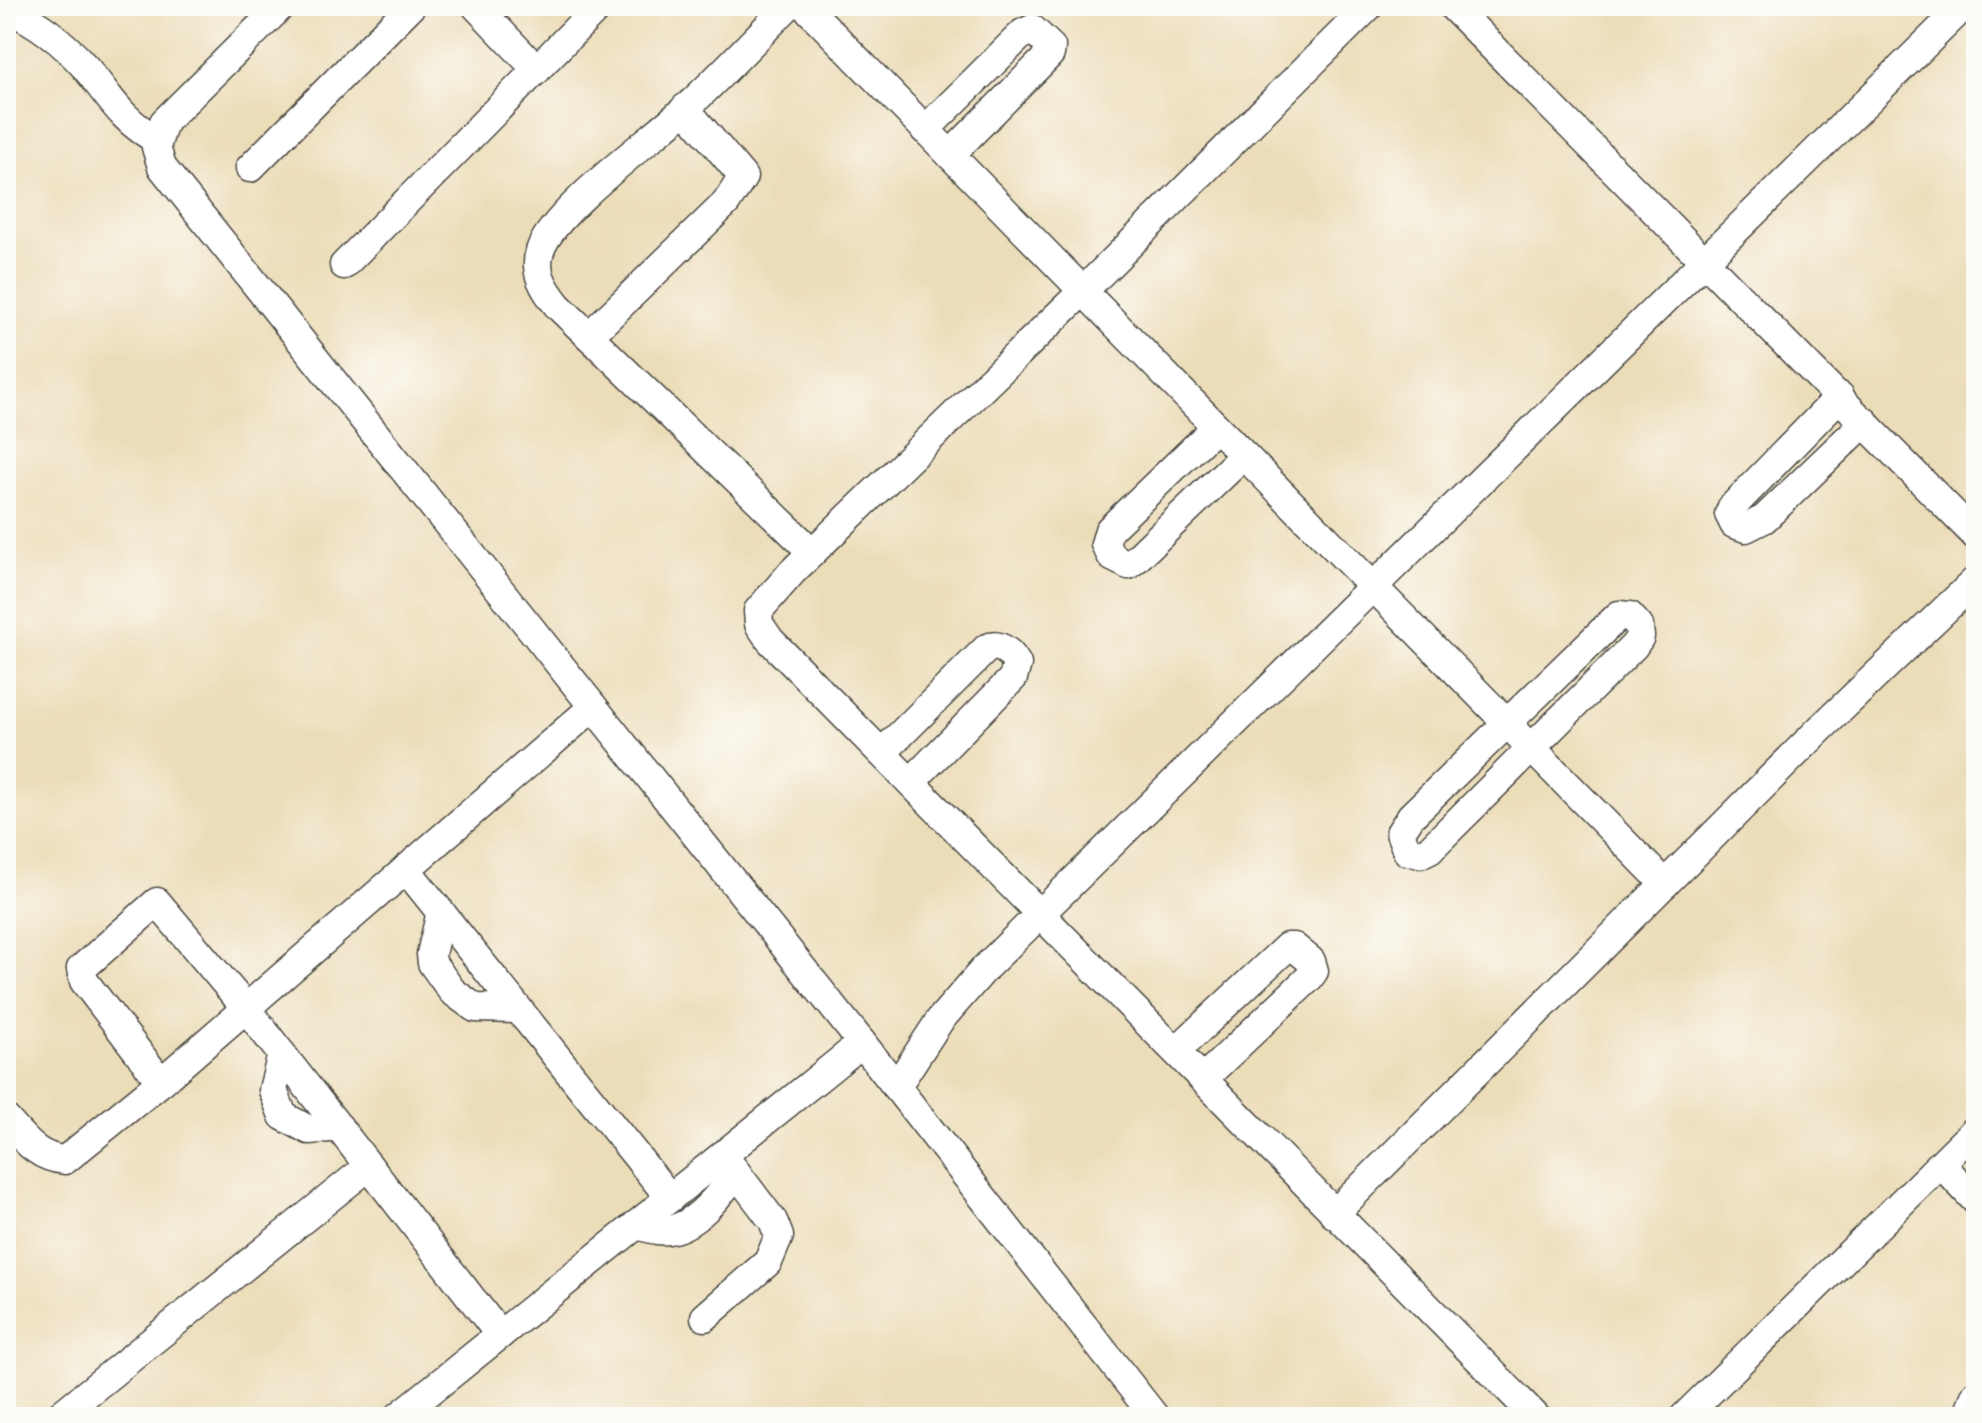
<svg xmlns="http://www.w3.org/2000/svg" width="1982" height="1423" font-family="'Sorts Mill Goudy',serif">
  <style>
    .lines { fill: none; stroke-linecap: round; stroke-linejoin: round }
    .minor-casing { stroke: #484640; stroke-width: 31 }
    .minor { stroke: #fff; stroke-width: 28 }
  </style>
  <rect width="100%" height="100%" fill="#fdfcf7"/>
  <filter id="ink" filterUnits="userSpaceOnUse"><feTurbulence type="fractalNoise" baseFrequency=".0125" numOctaves="2"/><feDisplacementMap in="SourceGraphic" scale="16" xChannelSelector="R" yChannelSelector="G"/><feConvolveMatrix kernelMatrix="1 2 1 2 8 2 1 2 1" color-interpolation-filters="sRGB"/></filter>
  <filter id="wash" filterUnits="userSpaceOnUse"><feTurbulence type="fractalNoise" baseFrequency=".006" numOctaves="4" result="noise"/><feDisplacementMap in="SourceGraphic" scale="32" xChannelSelector="R" yChannelSelector="G"/><feGaussianBlur stdDeviation="1.8" result="paint"/><feColorMatrix in="noise" values="0 0 0 0 0 0 0 0 0 0 0 0 0 0 0 0 0 1.4 0 .05"/><feComposite in="paint" operator="in"/></filter>
  <g filter="url(#wash)">
    <rect width="100%" height="100%" fill="#ecddb9"/>
  </g>
  <g filter="url(#ink)">
    <g class="lines">
      <defs>
        <g id="minor">
          <polyline points="281,6 164,122 156,147 162,167 862,1043 1155,1417"/>
          <polyline points="476,6 537,70"/>
          <path d="M788,6C753,41 720,77 684,110C651,140 552,212 540,251C533,272 545,290 558,306L812,552"/>
          <polyline points="805,6 1083,291 1369,6"/>
          <polyline points="1452,6 1976,536"/>
          <path d="M6,8C39,23 62,41 86,68C109,96 123,122 156,139"/>
          <polyline points="925,130 1023,33 1032,29 1051,47 1050,54 950,155"/>
          <polyline points="250,168 411,6"/>
          <polyline points="344,265 599,6"/>
          <polyline points="589,336 726,203 743,177 685,108"/>
          <polyline points="1840,396 1732,507 1729,514 1734,524 1746,528 1764,519 1865,422"/>
          <polyline points="1216,427 1109,530 1105,544 1112,557 1128,565 1136,559 1244,455"/>
          <polygon points="1619,615 1630,616 1639,626 1640,637 1634,646 1430,849 1420,854 1407,851 1400,833 1411,816"/>
          <path d="M882,753L987,648C1000,642 1011,653 1017,664L1013,678L911,782"/>
          <polyline points="406,869 670,1198"/>
          <polyline points="441,912 431,954 432,963 452,991 475,1008 518,1009"/>
          <polyline points="1177,1050 1287,947 1294,947 1311,961 1314,971 1309,978 1204,1078"/>
          <polyline points="282,1054 273,1090 283,1116 309,1130 339,1127"/>
          <polyline points="161,1082 84,981 81,969 157,902 246,1008 500,1335"/>
          <polyline points="896,1087 940,1020 986,967 1964,6"/>
          <path d="M6,1119C24,1139 37,1158 65,1160L161,1082L593,707"/>
          <polyline points="1941,1164 1976,1201"/>
          <polyline points="1334,1214 1821,728 1976,580"/>
          <path d="M636,1225C646,1227 658,1232 668,1230C696,1227 720,1193 737,1173"/>
          <polyline points="705,1317 768,1262 779,1236 773,1221 723,1155"/>
          <polyline points="58,1417 369,1166"/>
          <polyline points="398,1417 862,1043"/>
          <polyline points="1536,1417 770,640 759,624 758,611 793,571 1083,291 1665,884"/>
          <polyline points="1684,1417 1976,1129"/>
          <polyline points="1974,1417 1971,1406 1976,1394"/>
        </g>
      </defs>
      <!-- minor casing -->
      <use href="#minor" class="minor-casing"/>
      <!-- minor -->
      <use href="#minor" class="minor"/>
    </g>
  </g>
  <!-- margin -->
  <rect width="1982" height="1423" fill="none" stroke="#fdfcf7" stroke-width="32"/>
</svg>
